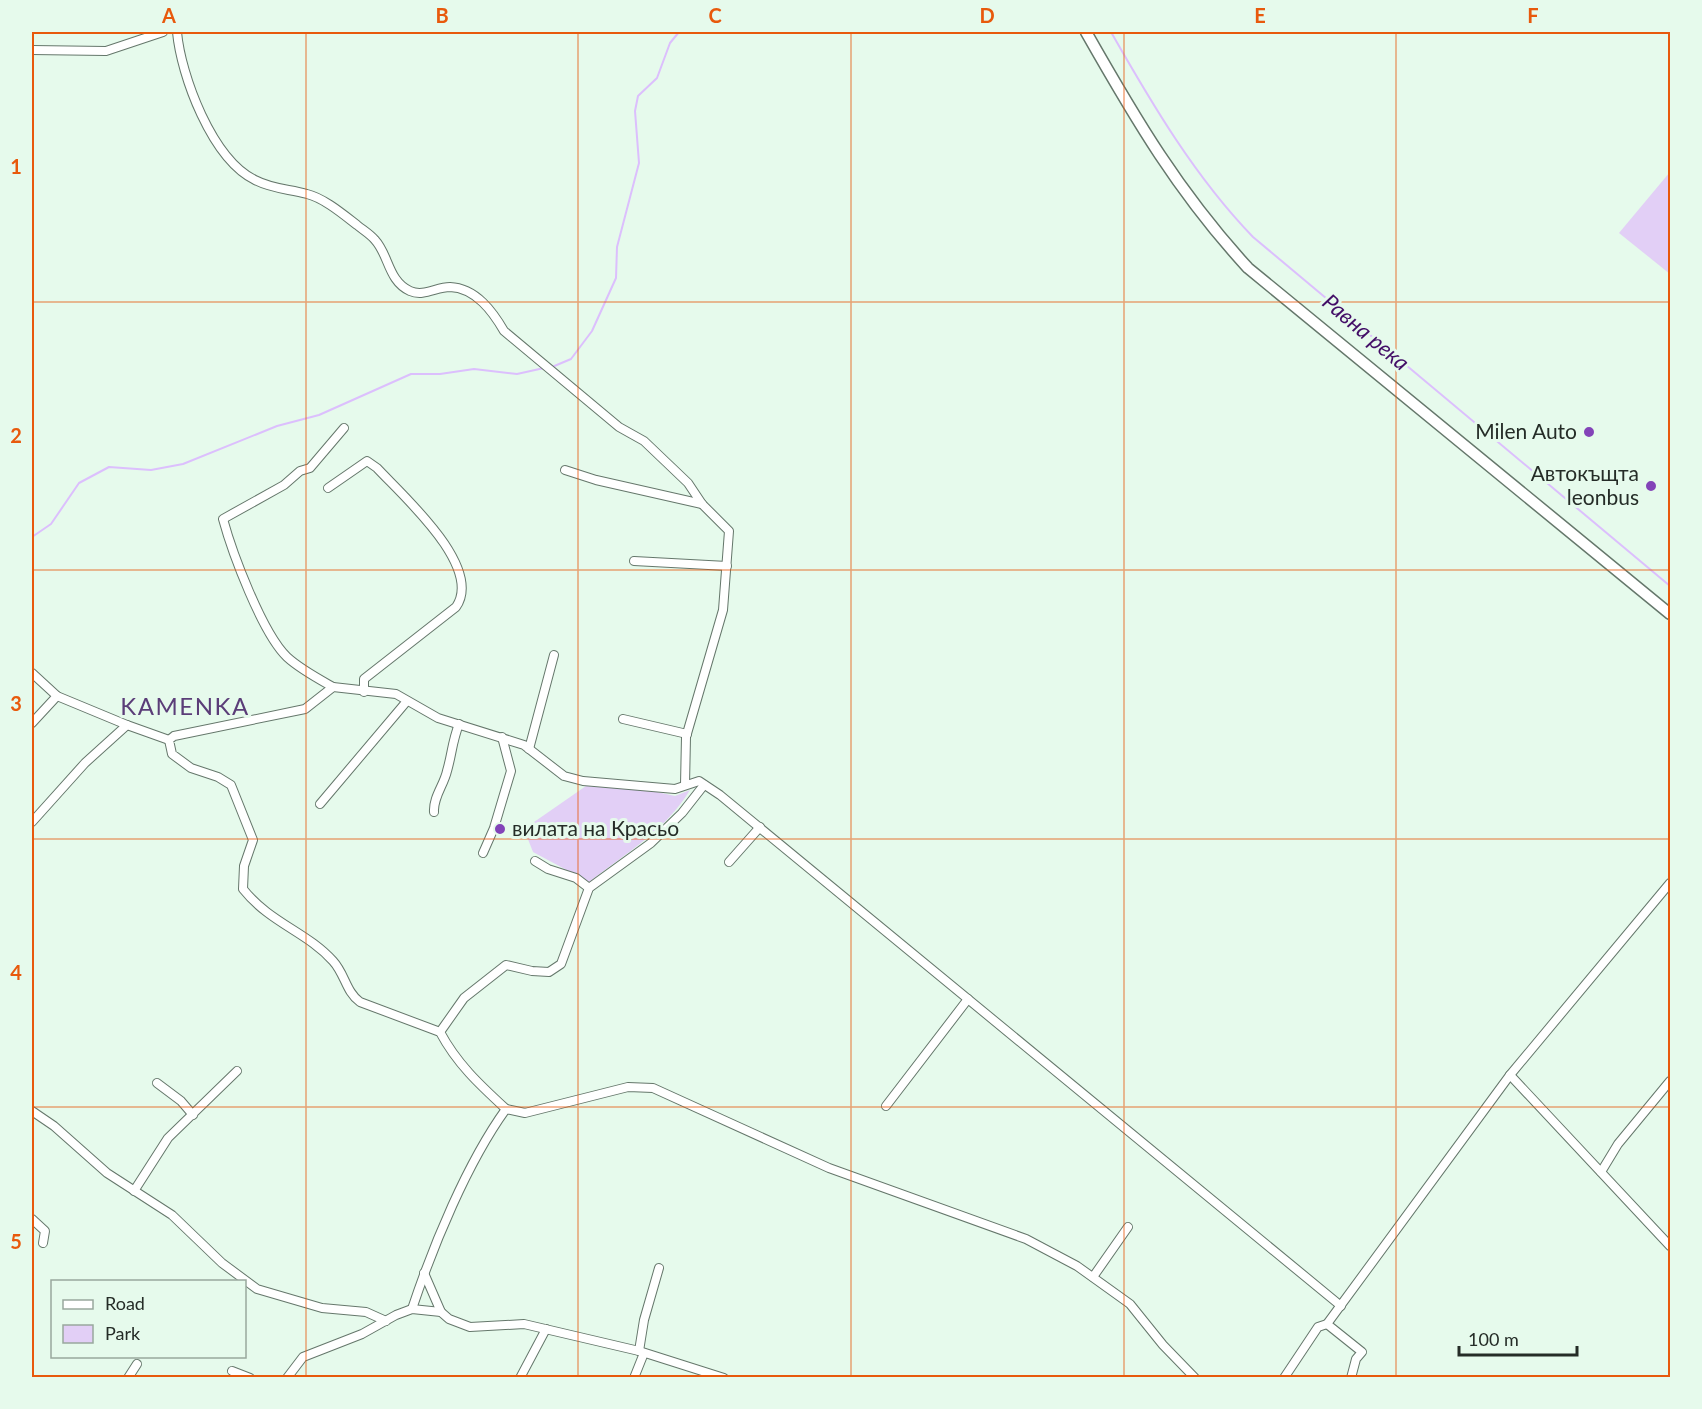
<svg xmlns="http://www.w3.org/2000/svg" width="1702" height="1409" font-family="Lato,sans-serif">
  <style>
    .green { fill: #e2cff6 }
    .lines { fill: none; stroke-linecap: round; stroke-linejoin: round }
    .stream { stroke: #dcbffd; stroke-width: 2 }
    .minor-casing { stroke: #65776b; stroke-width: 10 }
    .secondary-casing { stroke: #65776b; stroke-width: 13 }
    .minor { stroke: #fff; stroke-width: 8 }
    .secondary { stroke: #fff; stroke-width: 10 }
    .grid { fill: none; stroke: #e8590c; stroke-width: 1.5; stroke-opacity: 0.55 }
    .poi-dot { fill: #8343b8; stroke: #e6faec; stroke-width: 2 }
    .labels { text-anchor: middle; stroke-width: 6; stroke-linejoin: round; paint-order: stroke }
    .poi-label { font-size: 21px; fill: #252c27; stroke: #e6faec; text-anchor: end }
    .water-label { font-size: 22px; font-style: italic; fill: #430e67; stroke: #e6faec }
    .quarter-label { font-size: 24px; letter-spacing: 1.5px; fill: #5b3d78; stroke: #e6faec }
    .neatline { fill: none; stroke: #e8590c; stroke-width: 2 }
    .grid-label { font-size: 20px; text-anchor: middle; font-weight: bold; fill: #e8590c }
  </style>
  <rect width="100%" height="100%" fill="#e6faec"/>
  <!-- green -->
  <g class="green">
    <polygon points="1670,172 1670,274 1619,233"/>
    <path d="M586,786L648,790L675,796L690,790C665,831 626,853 589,882L533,852L524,829Z"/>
  </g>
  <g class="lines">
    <!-- stream -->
    <g class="stream">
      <path d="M1111,32C1152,104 1195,177 1253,237L1670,586"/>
      <polyline points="552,367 571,359 592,331 616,278 617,247 639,163 635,111 638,96 657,78 670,43 679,32"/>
      <polyline points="32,537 51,524 79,483 109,467 151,470 183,464 277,426 319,415 411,374 440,374 474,369 517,374 544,368"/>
    </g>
    <defs>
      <g id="minor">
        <path d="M177,32C181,76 212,159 255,180C272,189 289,189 307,194C324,198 344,215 357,225C363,230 370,234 375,240C389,255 388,281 410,291C424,297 436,287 450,287C476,288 493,312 504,331L619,427L644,441L688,483L702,504L729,531L723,610L686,737L685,785"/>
        <polyline points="32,50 106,51 163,32"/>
        <polyline points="565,470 596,480 702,504"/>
        <path d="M328,488L367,461L377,468C402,495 484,567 456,607L364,679V692"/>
        <polyline points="634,561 727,566"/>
        <polyline points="32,673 57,696 127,725"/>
        <path d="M333,687C317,678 300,669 287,657C262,633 232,552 223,519L284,485L300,471L310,468L344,428"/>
        <polyline points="623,719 687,734"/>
        <polyline points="32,723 57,696"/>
        <polyline points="529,749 554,655"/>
        <polyline points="320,804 407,701"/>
        <path d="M434,812C433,797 444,785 447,771C452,754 452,742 459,724"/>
        <polyline points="32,822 85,763 127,725 169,740"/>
        <polyline points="483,853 494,828 511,771 502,737"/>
        <polyline points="535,861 548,869 576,878 589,888"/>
        <polyline points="729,862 760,827"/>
        <polyline points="440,1032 464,998 506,965 532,971 549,972 561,964 589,888 651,843 682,813 704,785"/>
        <polyline points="1510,1075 1670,1246"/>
        <polyline points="157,1083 181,1101 193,1115"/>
        <polyline points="886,1106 968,999"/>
        <path d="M506,1109C480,1085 457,1064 440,1032L360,1002C346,992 345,974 333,961C307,932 270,923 243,889L244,866L253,840L231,785L218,777L191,768L172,754L169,740L174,736L305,709L333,687L396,694L438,718L524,745L564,776L583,781L675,789L699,781L720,795L1341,1306"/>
        <polyline points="32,1111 54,1126 107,1173 172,1215 222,1263 257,1289 322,1308 366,1312 386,1321"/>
        <polyline points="1601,1172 1618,1144 1670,1081"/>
        <polyline points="134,1191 168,1138 237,1071"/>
        <polyline points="32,1219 45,1231 43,1243"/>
        <polyline points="424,1273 441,1312"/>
        <polyline points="1093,1277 1128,1227"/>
        <path d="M412,1309C433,1246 467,1163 506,1109L525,1113L628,1087L653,1088L829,1168L1026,1239L1077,1266L1130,1304L1163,1345L1195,1378"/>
        <polyline points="639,1351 644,1320 659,1268"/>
        <polyline points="232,1371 250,1378"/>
        <polyline points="128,1378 137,1364"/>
        <polyline points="287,1378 303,1357 362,1334 396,1315 412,1309 441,1312 449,1319 470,1327 524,1324 639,1351 724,1378"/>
        <polyline points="520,1378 546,1329"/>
        <polyline points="634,1378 644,1353"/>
        <polyline points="1284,1378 1318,1327 1327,1324"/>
        <polyline points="1351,1378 1356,1359 1362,1352 1327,1324 1510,1075 1670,883"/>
      </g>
      <path id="secondary" d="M1086,32C1136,120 1179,193 1248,268L1670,614"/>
    </defs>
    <!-- minor casing -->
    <use href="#minor" class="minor-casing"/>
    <!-- secondary casing -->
    <use href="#secondary" class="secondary-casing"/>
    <!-- minor -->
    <use href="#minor" class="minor"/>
    <!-- secondary -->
    <use href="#secondary" class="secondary"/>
  </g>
  <!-- grid -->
  <path class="grid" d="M306,32V1378M578,32V1378M851,32V1378M1124,32V1378M1396,32V1378M32,302H1670M32,570H1670M32,839H1670M32,1107H1670"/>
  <!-- markers -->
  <g class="poi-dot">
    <circle cx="1589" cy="432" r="6"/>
    <circle cx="1651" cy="486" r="6"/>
    <circle cx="500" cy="829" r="6"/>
  </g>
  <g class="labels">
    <!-- poi labels -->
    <g class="poi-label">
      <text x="1577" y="439">Milen Auto</text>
      <text x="1639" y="481">Автокъщта<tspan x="1639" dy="24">leonbus</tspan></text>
      <text x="512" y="836" text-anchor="start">вилата на Красьо</text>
    </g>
    <!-- water labels -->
    <g class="water-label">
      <text transform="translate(1366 332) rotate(40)" y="8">Равна река</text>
    </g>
    <!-- quarter labels -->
    <g class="quarter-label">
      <text x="185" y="715">KAMENKA</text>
    </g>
  </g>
  <!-- border -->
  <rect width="1702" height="1409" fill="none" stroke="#e6faec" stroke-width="66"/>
  <!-- legend -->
  <rect x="51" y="1280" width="195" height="78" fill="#e6faec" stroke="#99a89d" stroke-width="1.5"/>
  <rect x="63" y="1300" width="30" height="9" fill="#ffffff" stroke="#99a89d" stroke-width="1.5"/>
  <text x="105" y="1310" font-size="18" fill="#252c27">Road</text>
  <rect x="63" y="1325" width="30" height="18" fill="#e2cff6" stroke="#99a89d" stroke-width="1.5"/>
  <text x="105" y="1340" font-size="18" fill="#252c27">Park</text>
  <!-- scale -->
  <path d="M1459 1346v9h118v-9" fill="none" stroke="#252c27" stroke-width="3"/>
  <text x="1468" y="1346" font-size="18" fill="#252c27" stroke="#e6faec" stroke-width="4.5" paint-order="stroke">100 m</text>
  <rect x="33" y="33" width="1636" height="1343" class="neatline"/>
  <g class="grid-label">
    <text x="169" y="23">A</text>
    <text x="442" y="23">B</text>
    <text x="715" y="23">C</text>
    <text x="987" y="23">D</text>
    <text x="1260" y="23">E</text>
    <text x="1533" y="23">F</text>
    <text x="16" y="174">1</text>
    <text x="16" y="443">2</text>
    <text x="16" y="711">3</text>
    <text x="16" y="980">4</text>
    <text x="16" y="1249">5</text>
  </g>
</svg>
